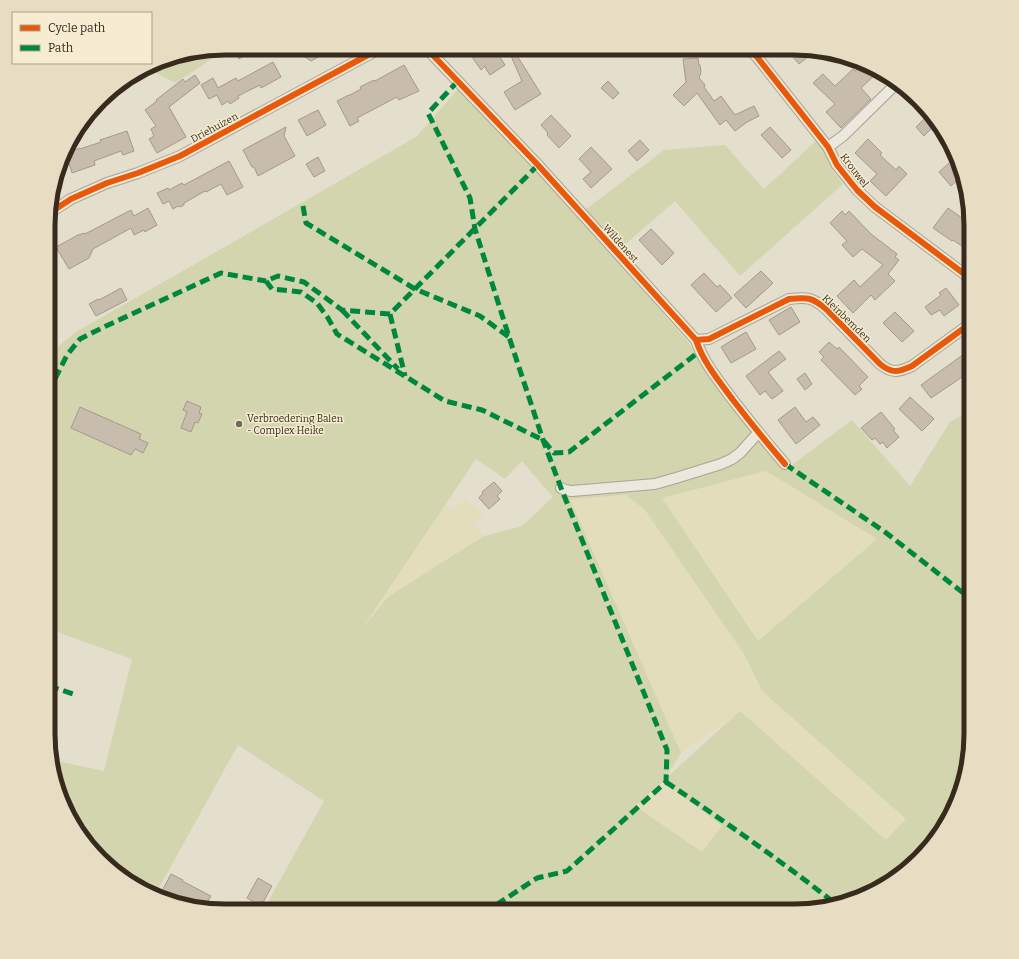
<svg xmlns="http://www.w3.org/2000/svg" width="1019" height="959" font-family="Bitter,serif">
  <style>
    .farmland { fill: #e4ddbc }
    .green { fill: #d3d5ae; fill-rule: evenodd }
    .building { fill: #c8bcad; stroke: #a4998b }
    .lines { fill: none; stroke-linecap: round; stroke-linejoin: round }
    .street-casing { stroke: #a9a396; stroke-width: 12 }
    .street { stroke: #ece8de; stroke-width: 10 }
    .quiet { stroke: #00873e; stroke-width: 5; stroke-dasharray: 10 5; stroke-linecap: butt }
    .cycleway-casing { stroke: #f6ecd1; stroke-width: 8 }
    .cycleway { stroke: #e8590c; stroke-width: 6 }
    .poi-dot { fill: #746a5a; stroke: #f6ecd1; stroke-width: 1.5 }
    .labels { text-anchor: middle; stroke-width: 3; stroke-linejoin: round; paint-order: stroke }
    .street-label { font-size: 10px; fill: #382b1d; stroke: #f6ecd1 }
    .poi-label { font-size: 10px; fill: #382b1d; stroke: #f6ecd1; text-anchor: start }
    .rim { fill: none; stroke: #382b1d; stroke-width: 5 }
  </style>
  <rect width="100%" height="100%" fill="#e4decc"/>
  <!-- farmland -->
  <g class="farmland">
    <polygon points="766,471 877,539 758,641 662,498"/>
    <polygon points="626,495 645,510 744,654 762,691 906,819 886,840 740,712 681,753 570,499"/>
    <polygon points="465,499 475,508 483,514 474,526 484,536 389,596 359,631 445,504 453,511"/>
    <polygon points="663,781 722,827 703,852 635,806"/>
  </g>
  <!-- green -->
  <g class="green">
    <polygon points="225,48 229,48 175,83 149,69 168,57"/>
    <path d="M459,88L542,175L689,343L694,353L749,427L784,468L792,465L852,420L910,486L950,422L971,410V734L953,812L911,867L862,898L806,911H263L324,801L238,745L155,895L147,893L92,851L61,802L52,760L104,771L132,659L49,629L50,353L76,332L195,264L416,137ZM476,459L505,479L522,461L553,497L522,526L484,536L389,596L363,627ZM766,471L877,539L758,641L662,498ZM626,495L645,510L744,654L762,691L906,819L886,840L740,711L664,780L681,753L570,499ZM663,781L722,826L702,852L635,806Z"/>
    <polygon points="817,140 825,153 834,173 843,184 740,276 675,201 621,248 585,210 664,150 725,145 764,189"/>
  </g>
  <!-- building -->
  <g class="building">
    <polygon points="240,48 259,48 239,59 235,51"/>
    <polygon points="291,48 335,48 311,61"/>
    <polygon points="486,48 494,48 505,65 490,75 486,69 485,66 481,70 472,57"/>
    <polygon points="799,48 806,48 815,51 799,64 791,55"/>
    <polygon points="516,54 541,94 515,110 504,92 522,81 511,56"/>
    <polygon points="698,58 699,65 700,65 701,72 699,78 705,85 704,87 714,101 721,96 735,115 754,106 759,116 747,122 735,131 726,120 720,125 697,93 684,106 673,95 686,82 683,59"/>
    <polygon points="273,62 281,77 261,88 260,85 238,96 239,98 230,104 228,101 222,105 217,95 209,99 201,85 213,78 218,88 236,78 238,81"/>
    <polygon points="863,64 873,66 879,71 861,88 871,99 841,128 826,112 835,104 813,83 823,74 835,86 853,69 855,71"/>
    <polygon points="404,65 419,91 399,100 397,97 357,118 359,121 350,126 337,101 349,95 350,95 361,89 360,87 374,80 375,81"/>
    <polygon points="195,75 200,83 169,107 186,137 157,153 149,139 154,136 151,129 156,126 145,110 157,101 156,100 183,79 185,82"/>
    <polygon points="608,81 619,93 613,99 601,88"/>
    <polygon points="318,110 326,125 307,136 298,120"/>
    <polygon points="551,115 571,136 559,148 547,135 548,133 541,125"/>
    <polygon points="927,116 935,125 924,136 916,127"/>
    <polygon points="286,127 284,136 295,156 258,176 254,167 252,167 243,150"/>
    <polygon points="770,127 791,150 782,158 761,135"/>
    <polygon points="127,131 134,151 123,155 121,151 94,161 95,165 72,173 66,153 80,148 80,149 101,142 100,140"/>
    <polygon points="868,139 882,153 880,155 896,170 899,166 907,174 886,196 870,181 877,174 855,153"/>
    <polygon points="640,140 649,150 637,161 628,151"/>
    <polygon points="591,147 612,169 591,188 583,179 591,172 579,159"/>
    <polygon points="957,156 962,176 951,186 939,172"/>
    <polygon points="318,157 325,171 314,177 306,164"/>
    <polygon points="229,161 243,187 227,195 221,184 206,192 205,191 184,203 184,205 180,207 178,206 173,209 169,201 163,204 157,193 168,188 169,190 182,183 184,185"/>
    <polygon points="148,208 157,225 145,232 144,230 134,235 131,228 93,249 89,258 69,269 56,247 78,235 85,233 85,234 131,210 134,216"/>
    <polygon points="948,208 966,221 965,223 971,227 971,252 953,240 952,241 933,228"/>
    <polygon points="842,211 845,215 849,211 871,234 897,254 895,257 899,260 888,274 895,281 875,300 871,295 853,313 837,296 854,280 860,287 883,265 862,249 853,257 842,245 847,241 830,223"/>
    <polygon points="651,229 674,253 662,265 639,240"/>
    <polygon points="761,271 773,283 746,308 734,295"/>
    <polygon points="704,273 717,287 720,285 732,298 716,312 691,285"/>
    <polygon points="121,288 127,300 96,316 89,304 98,299 99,300"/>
    <polygon points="946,288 959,305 944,316 940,310 931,315 925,307 941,295 939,293"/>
    <polygon points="791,307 800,322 779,335 769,320"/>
    <polygon points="895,312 914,331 902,342 883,323"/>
    <polygon points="746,332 756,349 731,363 721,347"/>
    <polygon points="829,342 837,349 839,347 868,377 859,386 862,389 855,395 821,360 824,357 819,352"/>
    <polygon points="971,349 971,371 931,398 921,385"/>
    <polygon points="779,351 786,359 768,372 783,391 772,399 765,391 760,395 746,376"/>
    <polygon points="805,373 812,384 805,390 797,379"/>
    <polygon points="910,397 934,419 922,431 899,409"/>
    <polygon points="187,401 201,407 199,413 202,414 198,423 195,422 191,432 181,428 187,412 183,410"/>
    <polygon points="80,407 141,434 139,439 148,443 143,453 135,449 131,455 71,428"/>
    <polygon points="795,407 806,422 813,417 820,425 796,444 778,420"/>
    <polygon points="881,412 895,429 893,430 899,437 887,448 883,442 880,444 875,438 872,440 861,428"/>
    <polygon points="494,482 502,491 497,496 500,499 489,509 479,498 483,493 482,492"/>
    <polygon points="171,874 183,880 182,881 211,896 205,906 183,901 162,891"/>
    <polygon points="258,878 272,886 261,906 247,898"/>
  </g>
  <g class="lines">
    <defs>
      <g id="street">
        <path d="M426,48L538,165L696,340C703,362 719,381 733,400C750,422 767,443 785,464"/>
        <polyline points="748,48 757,57 828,147 837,165 857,190 875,207 971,279"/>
        <polyline points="828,147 843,136 896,84"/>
        <polyline points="51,212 71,199 107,183 138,173 180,156 381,48"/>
        <path d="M696,340L709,339L789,299C807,297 812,297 826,309L880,364C892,374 899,372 912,366L971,323"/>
        <polyline points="561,488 565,490 572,491 655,484 676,478 721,464 732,459 740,453 758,433"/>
      </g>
    </defs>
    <!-- street casing -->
    <use href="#street" class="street-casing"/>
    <!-- street -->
    <use href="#street" class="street"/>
    <!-- quiet -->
    <g class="quiet">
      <polyline points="458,81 428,113 470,198 475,229 509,337 543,440 561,488 667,750 666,782 567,871 537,878 487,911"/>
      <polyline points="538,165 390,314 342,310 304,282 278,276 266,281 272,289 301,292 317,303 328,318 337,334 445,401 482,410 543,440 554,453 569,452 700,351"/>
      <polyline points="303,206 306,223 415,289 480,316 509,337"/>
      <polyline points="342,310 398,369"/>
      <polyline points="390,314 405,376"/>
      <polyline points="50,393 54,381 67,355 80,339 106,326 221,273 266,281"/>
      <polyline points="785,464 885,532 971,599"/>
      <polyline points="49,686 76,695"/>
      <path d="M666,782C724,821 781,861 836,904"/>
    </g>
    <defs>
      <g id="cycleway">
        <path d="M426,48L538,165L696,340C703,362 719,381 733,400C750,422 767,443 785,464"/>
        <polyline points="748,48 757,57 828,147 837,165 857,190 875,207 971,279"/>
        <polyline points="51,212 71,199 107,183 138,173 180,156 381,48"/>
        <path d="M696,340L709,339L789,299C807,297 812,297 826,309L880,364C892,374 899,372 912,366L971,323"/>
      </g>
    </defs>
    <!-- cycleway casing -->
    <use href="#cycleway" class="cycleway-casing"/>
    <!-- cycleway -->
    <use href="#cycleway" class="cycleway"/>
  </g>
  <!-- markers -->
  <circle class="poi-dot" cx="239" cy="424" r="4"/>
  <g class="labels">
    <!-- street labels -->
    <g class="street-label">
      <text transform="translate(214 127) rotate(-28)" y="4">Driehuizen</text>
      <text transform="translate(855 170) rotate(53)" y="4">Krouwel</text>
      <text transform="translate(621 243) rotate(48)" y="4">Wildenest</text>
      <text transform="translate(847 318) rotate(44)" y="4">Kleinbemden</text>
    </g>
    <!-- poi labels -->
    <g class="poi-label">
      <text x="247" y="422">Verbroedering Balen<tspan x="247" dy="12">- Complex Heike</tspan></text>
    </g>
  </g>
  <!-- crop -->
  <path d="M0 0H1019V959H0ZM225 55H794A170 170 0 0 1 964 225V734A170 170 0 0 1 794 904H225A170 170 0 0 1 55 734V225A170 170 0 0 1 225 55Z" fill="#e7ddc3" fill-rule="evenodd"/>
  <path class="rim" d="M225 55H794A170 170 0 0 1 964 225V734A170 170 0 0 1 794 904H225A170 170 0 0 1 55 734V225A170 170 0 0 1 225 55Z"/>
  <!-- legend -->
  <rect x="12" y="12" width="140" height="52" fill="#f6ecd1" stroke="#aa9f89"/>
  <rect x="20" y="25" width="20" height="6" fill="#e8590c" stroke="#aa9f89"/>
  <text x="48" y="32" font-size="12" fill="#382b1d">Cycle path</text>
  <rect x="20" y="45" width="20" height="6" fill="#00873e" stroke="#aa9f89"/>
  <text x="48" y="52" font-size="12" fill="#382b1d">Path</text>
</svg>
